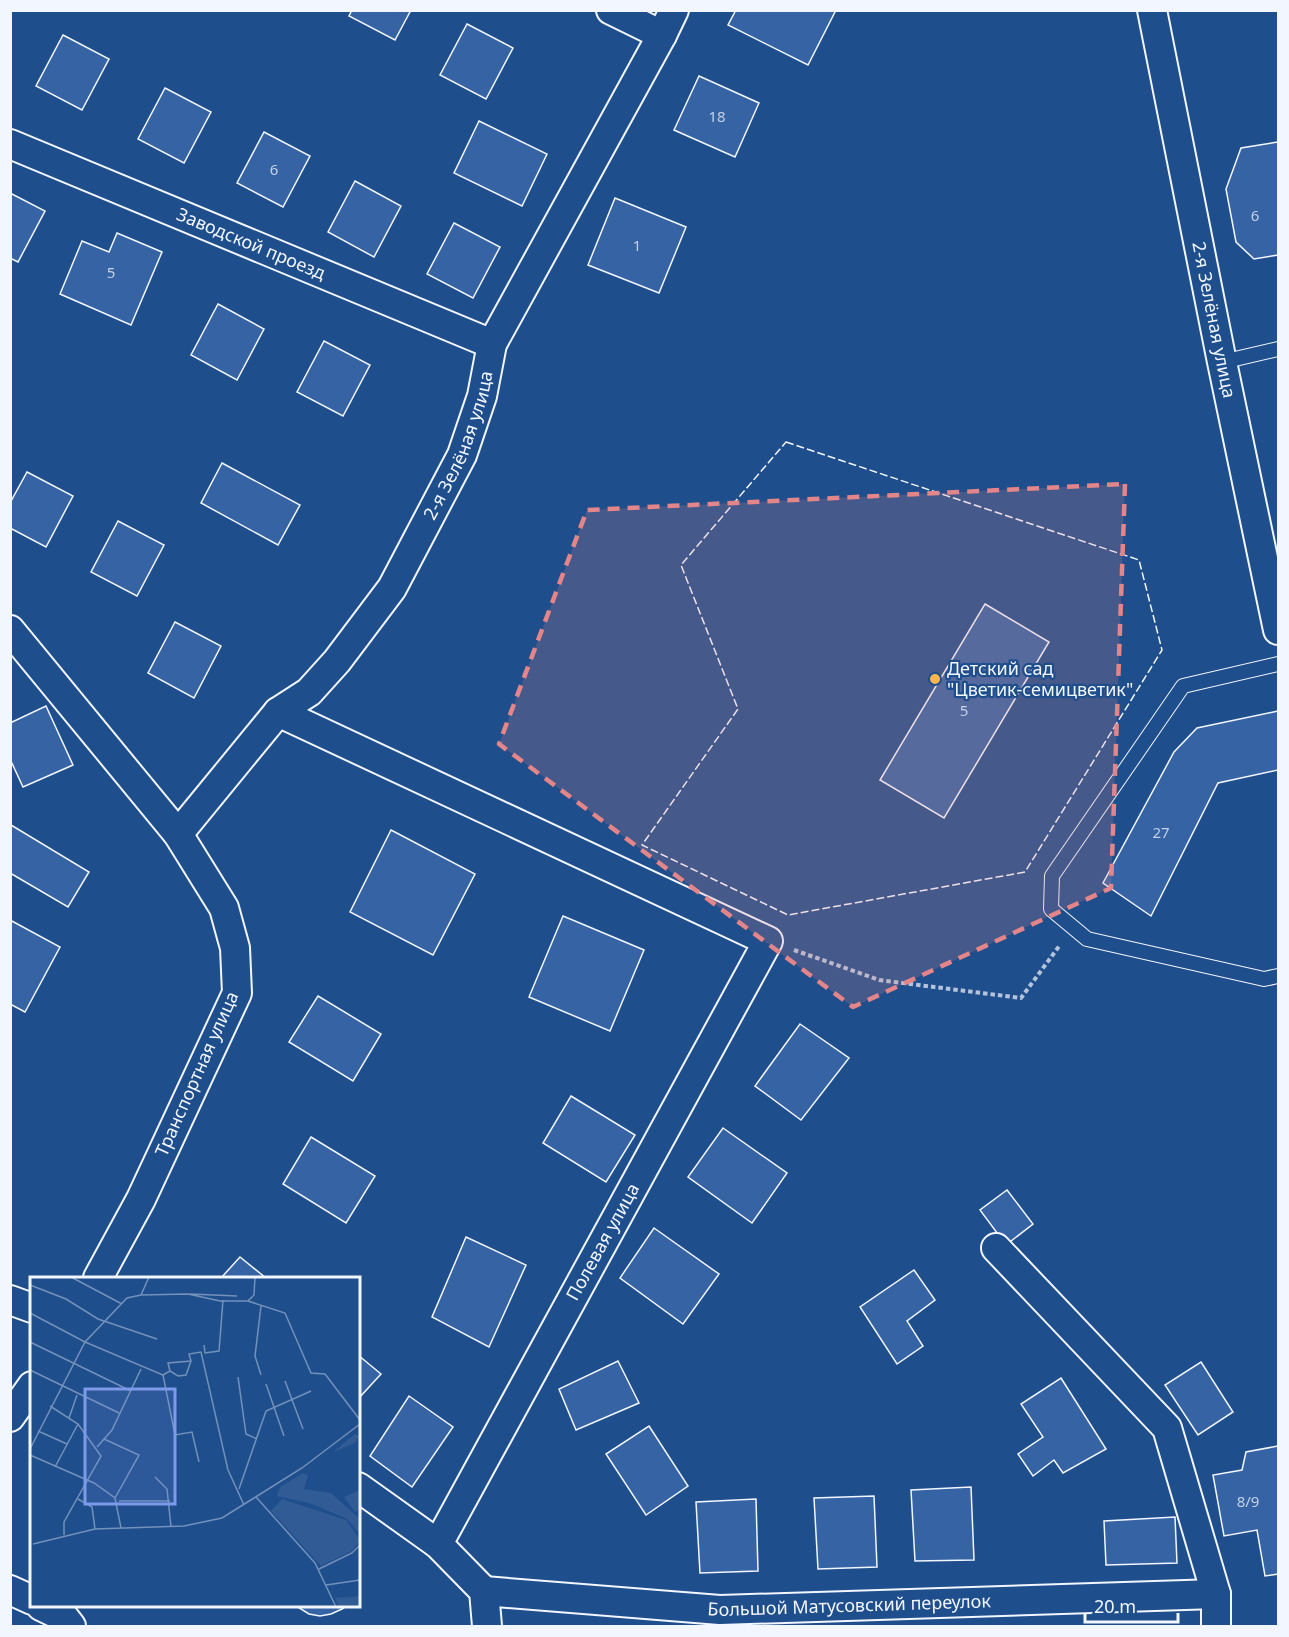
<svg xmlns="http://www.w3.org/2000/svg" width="1289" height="1637" font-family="'Noto Sans',sans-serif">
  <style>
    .building { fill: #3563a3; stroke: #f2f6ff; stroke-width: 1.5 }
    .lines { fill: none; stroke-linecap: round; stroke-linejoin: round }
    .lane-casing { stroke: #f2f6ff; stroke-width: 16 }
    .street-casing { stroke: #f2f6ff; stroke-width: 32 }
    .path { stroke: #b3c4dc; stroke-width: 4; stroke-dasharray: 4.5 3; stroke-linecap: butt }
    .lane { stroke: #1f4e8c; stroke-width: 14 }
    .street { stroke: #1f4e8c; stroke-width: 28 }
    .fence { stroke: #f2f6ff; stroke-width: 1.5; stroke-dasharray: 8 3; stroke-linecap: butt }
    .marked { fill: #e38589; fill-opacity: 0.2; stroke: #e38589; stroke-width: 4.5; stroke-dasharray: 12 8; stroke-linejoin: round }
    .poi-dot { fill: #ffb74d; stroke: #1f4e8c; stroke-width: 2 }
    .labels { text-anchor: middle; stroke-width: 4.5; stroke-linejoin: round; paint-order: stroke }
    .number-label { font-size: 15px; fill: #c3d1e8 }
    .street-label { font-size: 18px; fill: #f2f6ff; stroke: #1f4e8c }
    .poi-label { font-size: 18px; fill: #f2f6ff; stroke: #1f4e8c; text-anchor: start }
    .inset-road { fill: none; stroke: #7391ba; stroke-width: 1.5 }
    .view { fill: #7d9aea; fill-opacity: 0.15; stroke: #7d9aea; stroke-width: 3 }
    .inset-edge { fill: none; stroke: #f2f6ff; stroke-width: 3 }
  </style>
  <rect width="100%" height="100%" fill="#1f4e8c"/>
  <!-- building -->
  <g class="building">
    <polygon points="352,10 411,10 395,40 349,16"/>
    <polygon points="736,10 836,10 808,65 728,25"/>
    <polygon points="467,24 513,48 486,99 440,75"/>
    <polygon points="63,35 109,59 82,110 36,86"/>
    <polygon points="699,76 759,103 735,157 674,130"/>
    <polygon points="165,88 211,112 184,163 138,139"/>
    <polygon points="479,121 547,154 522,206 454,173"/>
    <polygon points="264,132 310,156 283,207 237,183"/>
    <polygon points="1278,142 1278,255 1254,259 1236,242 1226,189 1241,148"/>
    <polygon points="355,181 401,206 374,257 328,232"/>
    <polygon points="10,193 45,211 18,262 10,258"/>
    <polygon points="615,198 686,227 659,293 588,265"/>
    <polygon points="454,223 500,247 473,298 427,274"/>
    <polygon points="117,233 162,252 131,325 60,294 82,241 109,252"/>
    <polygon points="218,304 264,329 237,380 191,355"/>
    <polygon points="324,341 370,365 343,416 297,392"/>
    <polygon points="222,463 300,505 278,545 201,503"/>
    <polygon points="27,472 73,496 46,547 10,528 10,503"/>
    <polygon points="118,521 164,545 137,596 91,572"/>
    <polygon points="985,604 1049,642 944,818 880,780"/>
    <polygon points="175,622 221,646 194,698 148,673"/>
    <polygon points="46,706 73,765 23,787 10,759 10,723"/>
    <polygon points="1278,711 1278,770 1218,783 1151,916 1103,883 1174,752 1197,728"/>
    <polygon points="11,825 89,872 68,907 10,873"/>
    <polygon points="391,830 475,874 433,955 350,912"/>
    <polygon points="563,916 644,950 610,1031 529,997"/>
    <polygon points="10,920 60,947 25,1012 10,1004"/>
    <polygon points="318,996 381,1034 353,1081 289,1042"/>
    <polygon points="800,1024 849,1058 801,1120 755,1086"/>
    <polygon points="571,1096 635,1135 606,1182 543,1143"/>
    <polygon points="723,1128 787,1173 752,1223 688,1177"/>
    <polygon points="311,1137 375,1176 346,1223 283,1184"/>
    <polygon points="1007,1190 1033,1224 1006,1245 980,1210"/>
    <polygon points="654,1228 719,1274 683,1324 620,1278"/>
    <polygon points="466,1237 526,1265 489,1347 432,1317"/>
    <polygon points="240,1257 266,1278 221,1278"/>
    <polygon points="914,1270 935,1300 907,1321 923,1346 897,1364 860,1307"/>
    <polygon points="358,1355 381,1374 358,1399"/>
    <polygon points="618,1361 639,1403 576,1430 559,1389"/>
    <polygon points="1201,1362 1233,1412 1198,1435 1165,1385"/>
    <polygon points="1061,1378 1106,1449 1063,1473 1054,1460 1033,1476 1018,1454 1043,1437 1021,1404"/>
    <polygon points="409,1396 453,1427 412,1487 370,1456"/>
    <polygon points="649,1426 688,1486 646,1515 606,1454"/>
    <polygon points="1278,1446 1278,1574 1265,1576 1257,1530 1224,1536 1213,1475 1242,1470 1246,1452"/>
    <polygon points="971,1487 974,1560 915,1561 911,1490"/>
    <polygon points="874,1496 877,1567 818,1569 814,1498"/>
    <polygon points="756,1499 758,1571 700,1573 696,1502"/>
    <polygon points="1175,1517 1177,1563 1106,1565 1104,1521"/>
    <polygon points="296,1606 346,1606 342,1609 331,1614 320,1616 309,1614"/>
  </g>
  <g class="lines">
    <defs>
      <g id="lane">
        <polyline points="1222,362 1278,349"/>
        <polyline points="1278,664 1183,686 1052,876 1051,909 1087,939 1264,979 1278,976"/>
      </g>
      <g id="street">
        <polyline points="611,10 662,35"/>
        <path id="s1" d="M1152,10L1222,362L1278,630"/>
        <path id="s2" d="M10,144L492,344"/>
        <polyline points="10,630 178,834 224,908 235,948 237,993 141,1199 98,1278"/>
        <polyline points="278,712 768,941 438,1544"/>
        <path id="s3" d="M178,834L278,712L309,692L337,661L392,588L462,455L482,396L492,344L662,35L674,10"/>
        <polyline points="996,1248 1167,1428 1216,1594 1216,1626"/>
        <polyline points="10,1300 32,1308"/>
        <polyline points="10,1417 32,1386"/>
        <polyline points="358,1487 438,1544 484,1591 487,1626"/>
        <polyline points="10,1590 32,1600"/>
        <path id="s4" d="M484,1591L720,1610L1216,1594"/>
        <polyline points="41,1606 64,1617 71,1626"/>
      </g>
    </defs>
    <!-- lane casing -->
    <use href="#lane" class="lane-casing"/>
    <!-- street casing -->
    <use href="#street" class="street-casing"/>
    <!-- path -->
    <polyline class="path" points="794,950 879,980 1021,998 1060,945"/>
    <!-- lane -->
    <use href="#lane" class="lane"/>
    <!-- street -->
    <use href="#street" class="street"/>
    <!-- fence -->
    <polygon class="fence" points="786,442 1139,560 1162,650 1025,872 788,915 642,845 738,709 681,565"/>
  </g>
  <!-- marked area -->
  <path class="marked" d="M1125,484L1111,888L853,1007L499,744L587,510Z"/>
  <!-- markers -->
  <circle class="poi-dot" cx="935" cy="679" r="6"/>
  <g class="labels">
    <!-- number labels -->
    <g class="number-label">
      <text x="717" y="122">18</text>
      <text x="274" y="175">6</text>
      <text x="1255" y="221">6</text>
      <text x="637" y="251">1</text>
      <text x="111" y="278">5</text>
      <text x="964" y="716">5</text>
      <text x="1161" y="838">27</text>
      <text x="1248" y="1507">8/9</text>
    </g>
    <!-- street labels -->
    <g class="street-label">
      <text dy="6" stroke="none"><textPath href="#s2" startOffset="261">Заводской проезд</textPath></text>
      <text dy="6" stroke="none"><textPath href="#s1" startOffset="316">2-я Зелёная улица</textPath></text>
      <text dy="6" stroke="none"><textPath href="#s3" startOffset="486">2-я Зелёная улица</textPath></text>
      <text transform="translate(197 1074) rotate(-66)" y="6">Транспортная улица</text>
      <text transform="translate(603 1242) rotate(-61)" y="6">Полевая улица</text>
      <text dy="6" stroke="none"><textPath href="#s4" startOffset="366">Большой Матусовский переулок</textPath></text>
    </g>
    <!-- poi labels -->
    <g class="poi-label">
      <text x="947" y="675">Детский сад<tspan x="947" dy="21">"Цветик-семицветик"</tspan></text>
    </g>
  </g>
  <!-- overview -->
  <g transform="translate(30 1277)">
    <rect width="330" height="330" fill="#1f4e8c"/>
    <path d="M325,157L329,159L325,166L302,176ZM273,196L278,199L274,212L301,216L330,242V257L317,242L282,227L247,219L250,210Z" fill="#305b95"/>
    <path d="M330,213V232L325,235L314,220ZM252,222L316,243L330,263L322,274L291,289L241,234ZM330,319V330H309L305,321Z" fill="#305b95"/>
    <path class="inset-road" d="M41,0L92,27M0,8L36,22L68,42L127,62M160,17L207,19M111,18L119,0M218,24L224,18L225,0M231,29L225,79L231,98M0,36L55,65L133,98L145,158L162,155L169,185M0,65L101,114M174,68L175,76L189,74L193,23M0,93L89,136M140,94L148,99L156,98L161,84M133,98L140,94L138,86L161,84L159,77L171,75L198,193L214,228M208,100L216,157L227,162M255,104L273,152M236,107L254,159M20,129L48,147L71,179L34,245V258M39,141L47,118M8,154L37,167M74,162L109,178L85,221M67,170L82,153L111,92M0,172L55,65L97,21L111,18L158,17L190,24H218L255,36L281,96L295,97L330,143M0,178L64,206L85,221L91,251M25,190L48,147M125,200L137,212L141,250M209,212L236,134L281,114M226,220L285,286L306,330M48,222L62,230L65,252M89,224H140M3,267L65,252L154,249L192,241L272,191L330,147M289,292L322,276L330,268M296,308L330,303"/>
    <path class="view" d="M55,112H145V227H55Z"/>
    <rect width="330" height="330" class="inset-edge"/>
  </g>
  <!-- border -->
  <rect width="1289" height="1637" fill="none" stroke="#f2f6ff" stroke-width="24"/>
  <!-- scale -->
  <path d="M1085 1613v9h93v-9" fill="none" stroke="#f2f6ff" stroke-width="3"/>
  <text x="1094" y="1613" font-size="18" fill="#f2f6ff" stroke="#1f4e8c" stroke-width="4.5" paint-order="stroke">20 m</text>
</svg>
